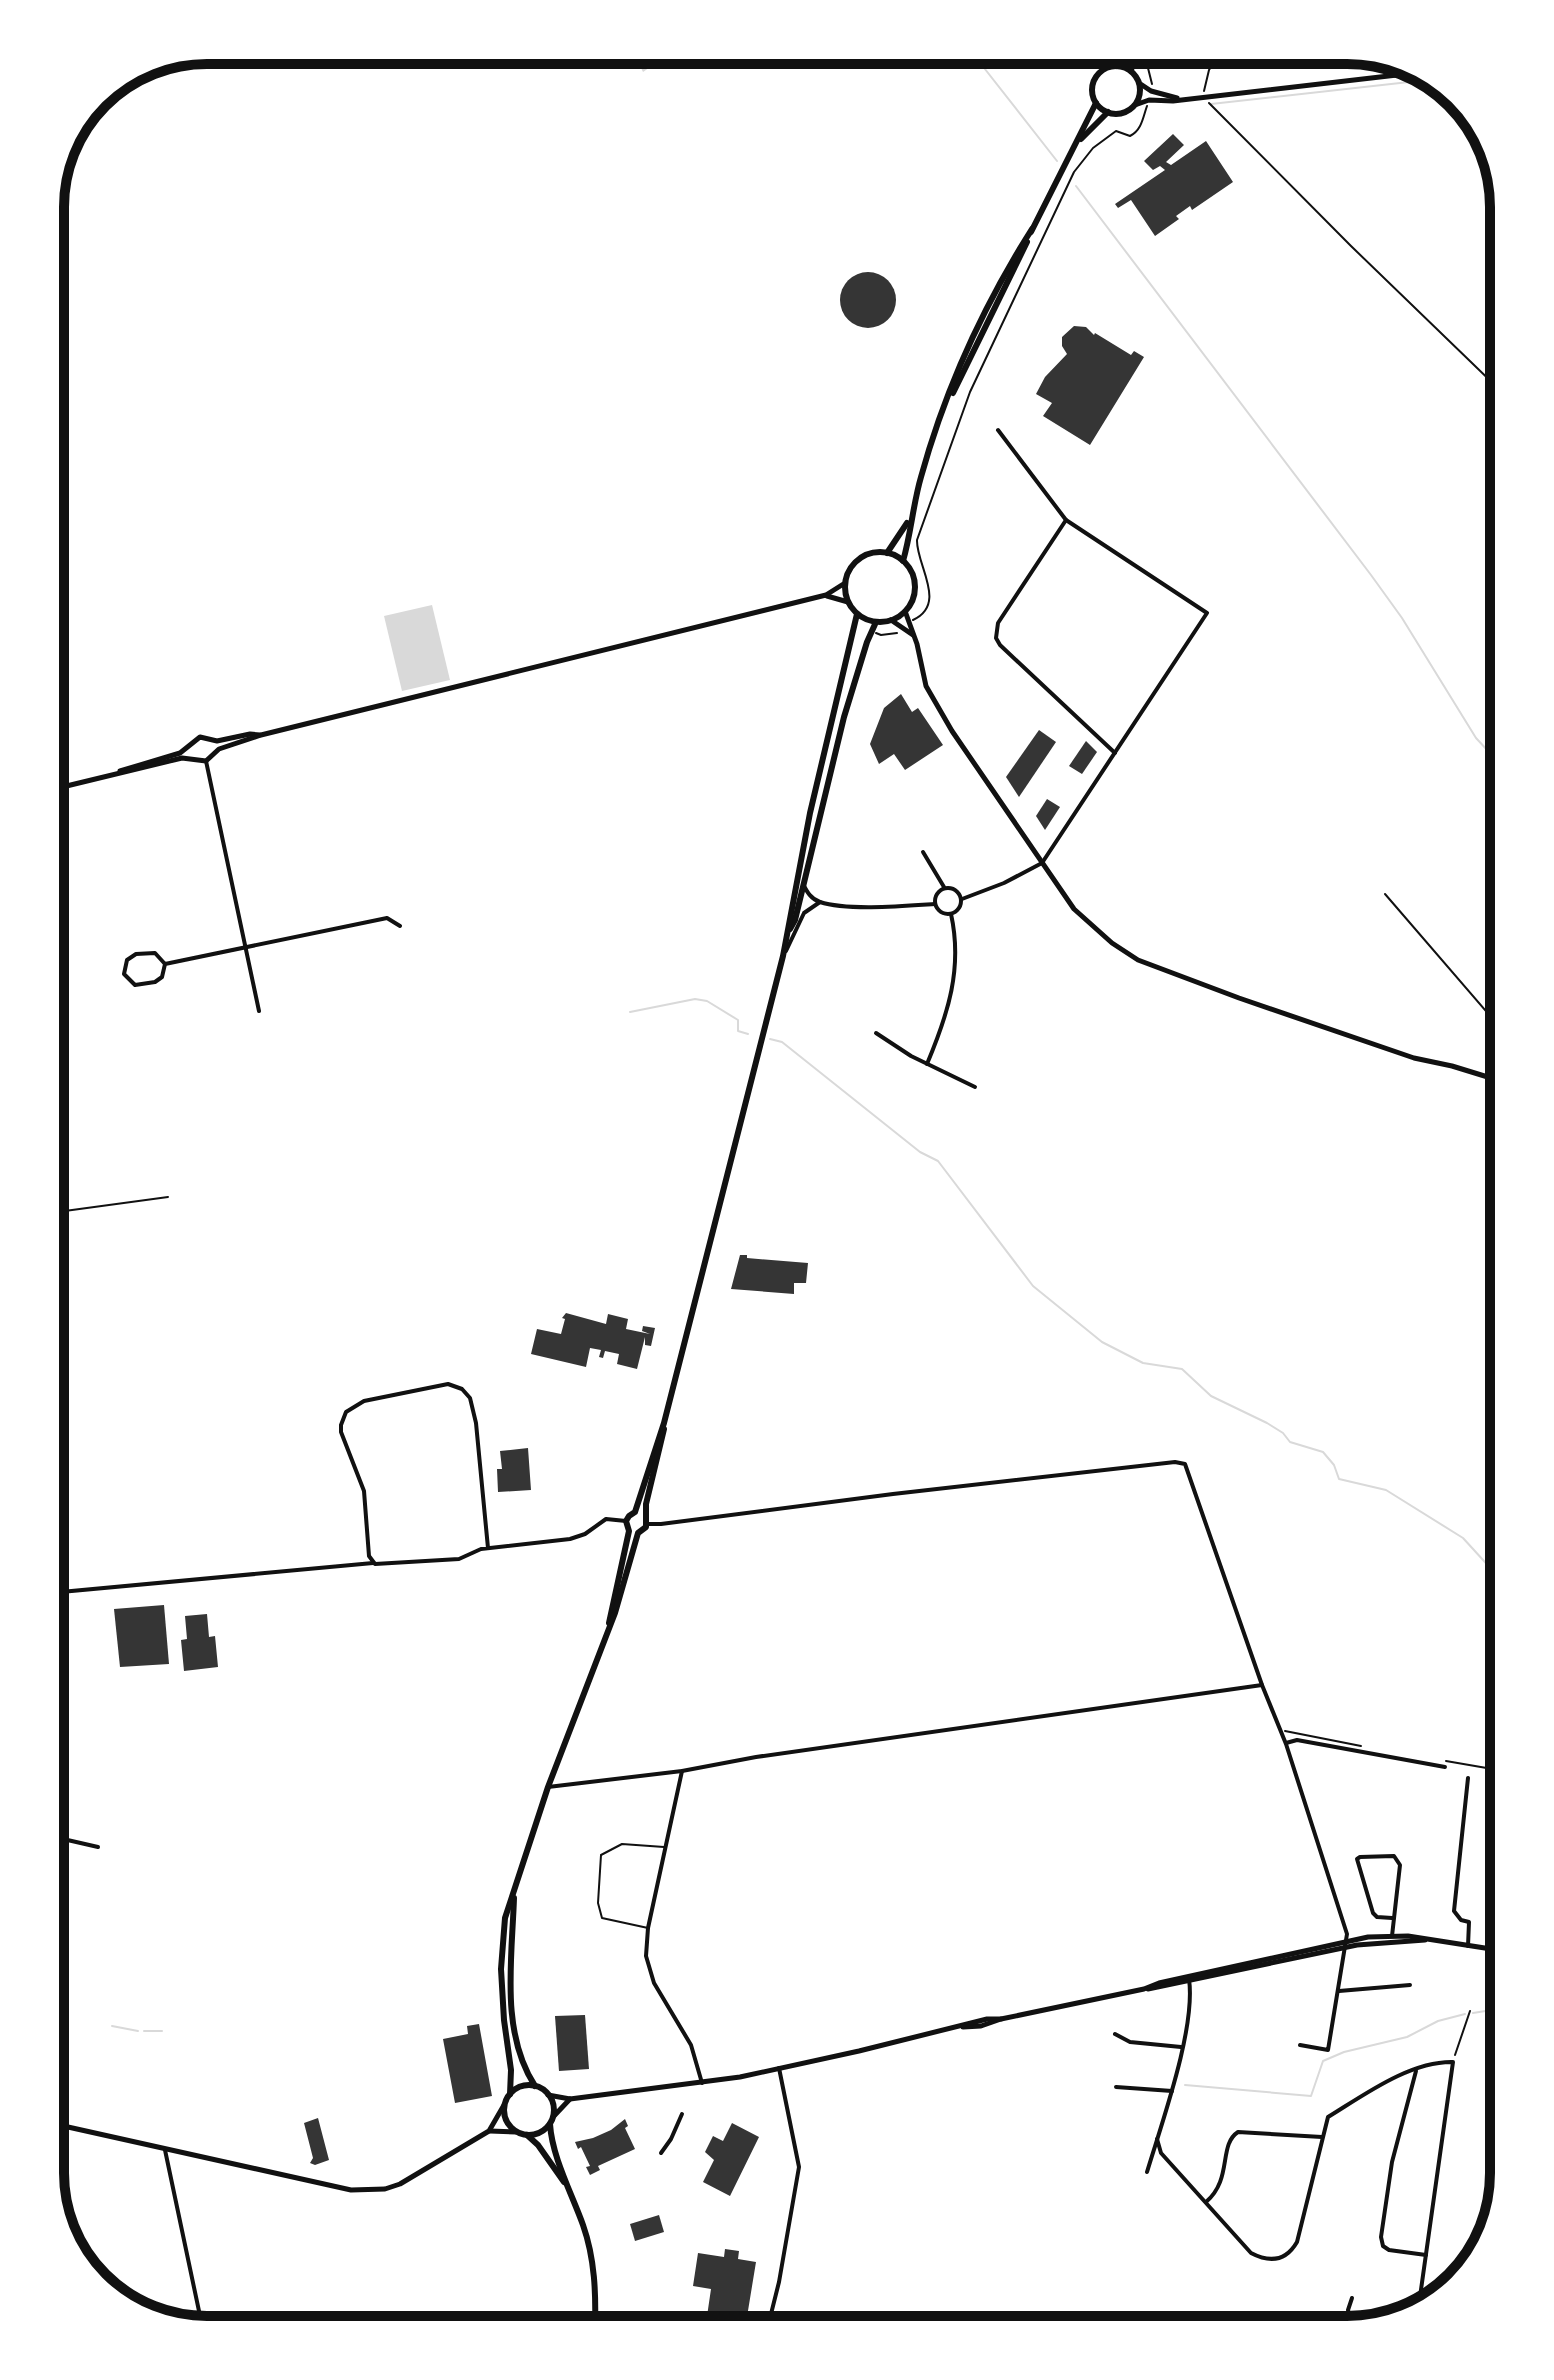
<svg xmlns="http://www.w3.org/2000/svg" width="1554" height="2380" font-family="Raleway,sans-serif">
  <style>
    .water { fill: #d9d9d9 }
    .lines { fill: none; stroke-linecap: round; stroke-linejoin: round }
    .stream { stroke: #d9d9d9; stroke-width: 2 }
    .building { fill: #353535 }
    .path { stroke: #111; stroke-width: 2 }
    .service { stroke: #111; stroke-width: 2 }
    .minor { stroke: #111; stroke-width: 4 }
    .tertiary { stroke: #111; stroke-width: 5 }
    .primary { stroke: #111; stroke-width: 6 }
    .rim { fill: none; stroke: #111; stroke-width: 10 }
  </style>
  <rect width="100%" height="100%" fill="#fff"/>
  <!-- water -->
  <g class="water">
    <polygon points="632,50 695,50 692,57 659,61 643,72"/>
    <polygon points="432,605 450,680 402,691 384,616"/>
  </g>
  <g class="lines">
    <!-- stream -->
    <g class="stream">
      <polyline points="970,50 1057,161"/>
      <polyline points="1211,104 1436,79"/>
      <polyline points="1076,186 1371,575 1402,618 1476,738 1489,752 1504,758"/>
      <polyline points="630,1012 695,999 707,1001 738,1020 738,1031 748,1034"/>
      <polyline points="770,1039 782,1042 920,1152 938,1161 1033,1286 1102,1342 1143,1363 1182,1369 1211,1396 1267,1423 1283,1433 1290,1442 1323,1452 1334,1465 1339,1479 1386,1490 1463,1538 1504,1583"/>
      <polyline points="1473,2013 1504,2008"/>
      <polyline points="112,2026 138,2031"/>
      <polyline points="144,2031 162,2031"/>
      <polyline points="1185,2085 1311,2096 1323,2061 1344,2052 1407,2037 1438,2021 1465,2014"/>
    </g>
  </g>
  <!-- building -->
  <g class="building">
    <polygon points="1173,134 1184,145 1166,162 1171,165 1206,141 1233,182 1192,210 1190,206 1176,216 1179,219 1155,236 1131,200 1118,208 1115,204 1165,170 1160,166 1153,170 1144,161"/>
    <circle cx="868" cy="300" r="28"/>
    <polygon points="1074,326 1086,327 1094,335 1095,333 1131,355 1134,351 1144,357 1090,445 1043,416 1052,403 1036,394 1045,377 1067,354 1062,346 1062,337"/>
    <polygon points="901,694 912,712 918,708 943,745 905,770 894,754 879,764 870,744 884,708"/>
    <polygon points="1039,730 1056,742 1019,797 1006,777"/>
    <polygon points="1086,741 1097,752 1082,774 1069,766"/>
    <polygon points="1047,799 1060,807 1045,830 1036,816"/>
    <polygon points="740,1255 747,1255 747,1258 808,1263 806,1283 794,1283 794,1294 731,1289"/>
    <polygon points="566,1313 606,1324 608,1314 628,1319 626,1329 650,1334 642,1331 643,1326 655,1328 651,1346 645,1345 645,1337 637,1369 617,1364 619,1354 605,1351 603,1358 599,1357 601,1350 590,1348 586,1367 531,1354 537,1329 561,1334 565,1319 562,1318"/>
    <polygon points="528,1448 531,1490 498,1492 497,1469 502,1469 500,1451"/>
    <polygon points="164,1605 169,1664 120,1667 114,1609"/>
    <polygon points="207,1614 209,1637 215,1636 218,1667 184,1671 181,1640 187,1639 185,1616"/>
    <polygon points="585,2015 589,2069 559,2071 555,2016"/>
    <polygon points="479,2024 492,2096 455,2103 443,2039 468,2034 467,2026"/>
    <polygon points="318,2118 329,2160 315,2165 310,2163 313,2158 304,2123"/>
    <polygon points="625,2119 628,2126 625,2128 635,2149 598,2166 600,2170 590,2175 586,2167 590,2166 581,2147 578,2149 575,2142 593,2138 611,2130"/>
    <polygon points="732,2123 759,2137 730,2196 703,2182 714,2160 705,2152 713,2136 723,2141"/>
    <polygon points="659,2215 664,2232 635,2241 630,2224"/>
    <polygon points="725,2249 739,2251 738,2259 756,2262 745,2329 706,2323 711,2289 693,2286 698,2253 724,2257"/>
  </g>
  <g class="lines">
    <!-- path -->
    <g class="path">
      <polyline points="1148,50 1147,64 1152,84"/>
      <polyline points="1204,91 1209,70 1221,50"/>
      <polyline points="1209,103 1351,246 1504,394"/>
      <path d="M913,620C948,604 916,565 917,540L970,392L1074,172L1093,148L1116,131L1130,136C1142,130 1143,117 1147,106"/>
      <polyline points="876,633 881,635 897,633"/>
      <polyline points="1385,894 1504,1032"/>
      <polyline points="50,1213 168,1197"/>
      <polyline points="1285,1731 1361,1746"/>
      <polyline points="1446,1761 1504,1771"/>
      <polyline points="1455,2055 1470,2011"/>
    </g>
    <!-- service -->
    <g class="service">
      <polyline points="1070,50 1077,57"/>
      <polyline points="648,1928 602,1918 598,1903 601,1855 622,1844 664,1847"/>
    </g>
    <!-- minor -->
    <g class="minor">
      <polyline points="1066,520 998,623 996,638 1000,645 1115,753"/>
      <polyline points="206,761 259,1011"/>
      <polyline points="923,852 944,887"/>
      <path d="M803,884C807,892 811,899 820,902C847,911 905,906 935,904"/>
      <circle cx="948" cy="901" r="13"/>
      <polyline points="962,899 1004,883 1042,863 1207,613 1066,520 998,430"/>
      <polyline points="786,951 804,913 820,902"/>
      <polyline points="165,964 162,977 155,982 135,985 124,974 127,960 136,954 155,953 165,964 387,918 400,926"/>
      <polyline points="876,1033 911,1056 975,1087"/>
      <path d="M927,1064C948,1014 963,968 951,914"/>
      <polyline points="647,1524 661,1524 893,1494 1175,1462 1185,1464 1262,1685 1286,1744 1347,1934 1328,2050 1300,2045"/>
      <polyline points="488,1548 476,1423 470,1398 462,1389 448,1384 364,1401 346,1412 341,1425 341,1432 364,1491 369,1556 375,1564 459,1559 481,1549 570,1539 585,1534 606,1519 626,1521"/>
      <polyline points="50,1593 373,1563"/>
      <polyline points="1286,1743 1297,1740 1445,1767"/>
      <polyline points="682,1771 648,1928 646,1956 654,1983 691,2045 702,2083"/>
      <polyline points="548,1787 682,1771 756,1757 1262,1685"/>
      <polyline points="50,1836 98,1847"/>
      <polyline points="1392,1936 1400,1865 1394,1856 1360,1857 1357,1859 1373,1913 1377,1917 1392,1918"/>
      <polyline points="1468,1946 1469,1922 1461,1920 1454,1911 1468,1778"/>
      <polyline points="1339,1991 1410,1985"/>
      <polyline points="1115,2034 1130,2042 1181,2047"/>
      <polyline points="1416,2071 1392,2162 1381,2237 1383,2246 1389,2250 1426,2255"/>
      <polyline points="1116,2087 1172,2091"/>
      <path d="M1157,2139L1161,2153L1251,2253C1270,2263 1286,2261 1297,2242L1328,2117C1364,2095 1410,2061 1453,2062L1418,2311"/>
      <polyline points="165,2150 203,2330"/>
      <polyline points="661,2153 671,2139 682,2114"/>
      <path d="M1147,2172C1162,2122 1196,2028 1189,1979"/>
      <path d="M1206,2202C1233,2179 1218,2145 1238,2132L1322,2137"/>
      <polyline points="1236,2325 1253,2330"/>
      <polyline points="1352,2329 1348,2310 1352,2298"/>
      <polyline points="767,2330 779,2282 799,2167 779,2068"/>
    </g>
    <!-- tertiary -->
    <g class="tertiary">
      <polyline points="1139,83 1151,91 1177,98"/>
      <polyline points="1135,105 1149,100 1173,101 1423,72"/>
      <polyline points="827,596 848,602"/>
      <polyline points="905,611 917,644 926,686 952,731 1074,909 1112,943 1138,960 1239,998 1414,1058 1452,1066 1504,1082"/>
      <polyline points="891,620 913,635"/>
      <polyline points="120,771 180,753 200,737 217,741 250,734 260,735"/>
      <polyline points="50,790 182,758 206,761 219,749 261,735 826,595 845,583"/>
      <polyline points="1148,1989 1357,1945 1425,1940"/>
      <polyline points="963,2027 981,2026 1001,2019 1144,1989 1159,1983 1368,1937 1408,1936 1504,1951"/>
      <polyline points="548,2095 570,2099 740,2077 859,2051 987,2019 1001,2019"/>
      <polyline points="553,2117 570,2099"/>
      <polyline points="50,2123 351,2190 385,2189 400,2184 489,2131 504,2105"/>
      <polyline points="490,2131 516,2132"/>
    </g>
    <!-- primary -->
    <g class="primary">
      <polyline points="1116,66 1127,50"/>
      <circle cx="1116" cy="90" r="24"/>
      <polyline points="1131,71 1134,50"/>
      <polyline points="1081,139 1108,112"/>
      <polyline points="1031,232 1096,103"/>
      <polyline points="953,393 1027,242"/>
      <circle cx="880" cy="587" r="35"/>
      <polyline points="887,553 907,523"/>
      <path d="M903,561C911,534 913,504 921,477C945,390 984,305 1032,229"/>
      <polyline points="790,929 795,920 844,717 867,642 876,622"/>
      <polyline points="609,1623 629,1531 626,1521 629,1516 635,1512 664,1423 783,956 810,813 857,614"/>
      <path d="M514,1898C512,1959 500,2032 535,2086"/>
      <circle cx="529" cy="2110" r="25"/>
      <polyline points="510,2094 511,2070 504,2020 501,1969 505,1918 548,1787 615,1613 638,1533 646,1527 646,1504 664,1429"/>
      <path d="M550,2124C552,2157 572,2194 583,2225C595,2259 596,2294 595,2330"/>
      <polyline points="527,2135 538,2145 564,2182"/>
    </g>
  </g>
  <!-- crop -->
  <path d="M0 0H1554V2380H0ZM207 64H1347A143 143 0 0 1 1490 207V2173A143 143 0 0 1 1347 2316H207A143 143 0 0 1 64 2173V207A143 143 0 0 1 207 64Z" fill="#fff" fill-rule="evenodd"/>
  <path class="rim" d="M207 64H1347A143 143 0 0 1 1490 207V2173A143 143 0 0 1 1347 2316H207A143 143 0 0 1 64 2173V207A143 143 0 0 1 207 64Z"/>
</svg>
